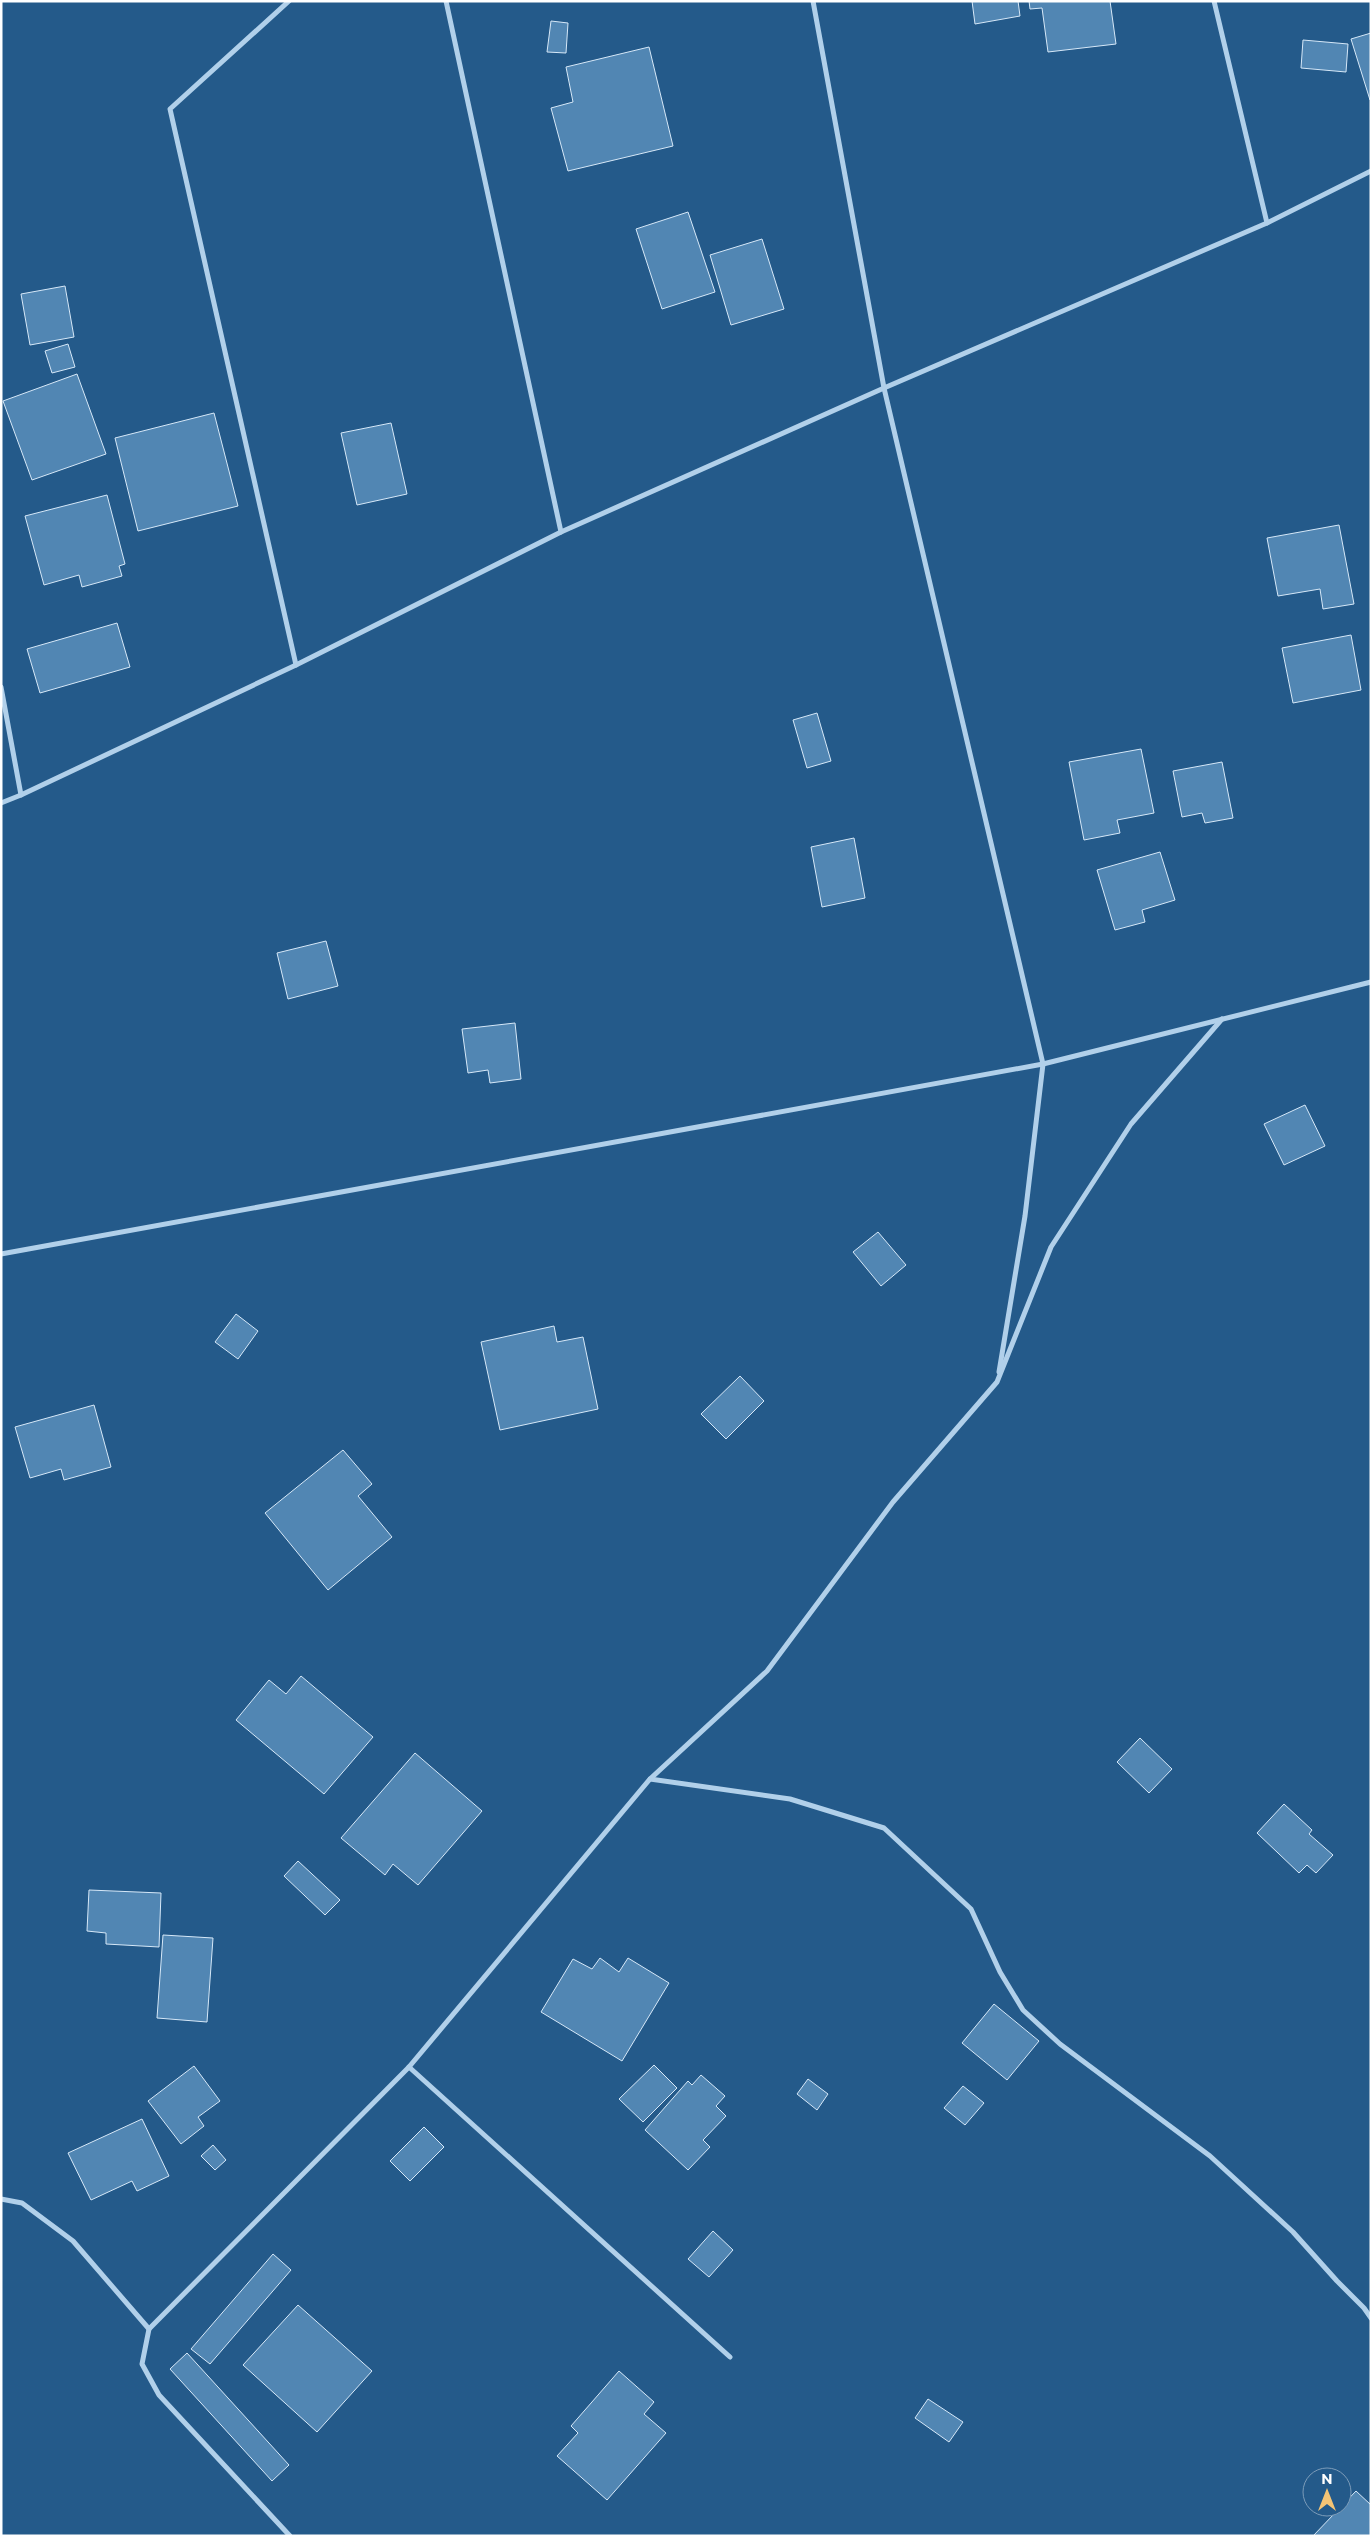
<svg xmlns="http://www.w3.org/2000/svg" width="1372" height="2537" font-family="Montserrat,sans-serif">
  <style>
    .building { fill: #5186b3; stroke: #d6e8f8 }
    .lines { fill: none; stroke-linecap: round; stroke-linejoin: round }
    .street { stroke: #b1d0ea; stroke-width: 5 }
  </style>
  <rect width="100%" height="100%" fill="#245a8a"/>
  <!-- building -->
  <g class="building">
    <polygon points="972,1 1018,1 1020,16 975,24"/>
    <polygon points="1029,1 1110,1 1116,44 1048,52 1042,8 1030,9"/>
    <polygon points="551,21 568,23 566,53 547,52"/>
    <polygon points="1371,33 1371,100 1370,100 1351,39"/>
    <polygon points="1303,40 1348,44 1346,72 1301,68"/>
    <polygon points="649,47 673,146 568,171 551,108 573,102 566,67"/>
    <polygon points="688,212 715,292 662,309 636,229"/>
    <polygon points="762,239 784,309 731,325 710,255"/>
    <polygon points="65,286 74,337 30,345 21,294"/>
    <polygon points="68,344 75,367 52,373 45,351"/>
    <polygon points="77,374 106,454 32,480 3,401"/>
    <polygon points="214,413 238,506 138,531 115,438"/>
    <polygon points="391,423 407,494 357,505 341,433"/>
    <polygon points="107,495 125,564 119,566 122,576 82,587 79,575 44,585 25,516"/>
    <polygon points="1339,525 1354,604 1323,609 1320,589 1278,596 1267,538"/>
    <polygon points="117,623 130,667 40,693 27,649"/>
    <polygon points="1351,635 1361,690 1293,703 1282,648"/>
    <polygon points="817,713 831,761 807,768 793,720"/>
    <polygon points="1141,749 1154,813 1117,820 1120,833 1084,840 1069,762"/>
    <polygon points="1222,762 1233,818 1205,823 1202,813 1182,817 1173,771"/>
    <polygon points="854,838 865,898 822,907 811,847"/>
    <polygon points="1160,852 1175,900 1142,910 1145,922 1115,930 1097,870"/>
    <polygon points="326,941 338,986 288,999 277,953"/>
    <polygon points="515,1023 521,1079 490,1083 488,1070 468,1073 462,1029"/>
    <polygon points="1305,1105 1325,1146 1284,1165 1264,1124"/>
    <polygon points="878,1232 906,1265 881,1286 853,1252"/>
    <polygon points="236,1314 258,1331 238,1359 215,1342"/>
    <polygon points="554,1326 557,1342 583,1337 598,1409 500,1430 481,1342"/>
    <polygon points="740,1376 764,1401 726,1439 701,1414"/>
    <polygon points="94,1405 111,1467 64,1480 61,1469 30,1478 15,1427"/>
    <polygon points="343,1450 372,1484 358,1496 392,1537 328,1590 265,1513"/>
    <polygon points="301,1676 373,1737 324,1794 236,1720 269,1680 286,1694"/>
    <polygon points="1140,1738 1172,1769 1149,1793 1117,1762"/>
    <polygon points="415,1753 482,1811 418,1885 393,1864 385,1875 341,1838"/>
    <polygon points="1284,1804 1312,1830 1309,1834 1333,1855 1316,1873 1307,1865 1299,1873 1257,1833"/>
    <polygon points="298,1861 340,1900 325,1915 284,1876"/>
    <polygon points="89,1890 161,1893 159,1947 106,1944 106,1933 87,1931"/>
    <polygon points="163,1935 213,1938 207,2022 157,2018"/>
    <polygon points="600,1958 619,1972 628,1958 669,1983 622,2061 541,2012 573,1959 592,1969"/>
    <polygon points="994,2004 1039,2041 1007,2080 962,2043"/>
    <polygon points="654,2065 677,2088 643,2122 619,2099"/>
    <polygon points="194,2066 220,2101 198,2117 204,2126 181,2144 148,2101"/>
    <polygon points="701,2075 725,2096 716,2106 726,2116 703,2140 710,2147 688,2170 645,2130 688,2081 692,2085"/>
    <polygon points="808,2079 828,2094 817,2110 797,2094"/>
    <polygon points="963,2086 984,2103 965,2125 944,2108"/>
    <polygon points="142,2119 169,2176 137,2191 132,2181 91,2200 68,2153"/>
    <polygon points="424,2127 444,2147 410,2181 390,2161"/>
    <polygon points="213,2145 226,2160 215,2170 201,2156"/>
    <polygon points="713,2231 733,2250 709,2277 688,2259"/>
    <polygon points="273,2254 291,2270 210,2364 191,2349"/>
    <polygon points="298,2305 372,2371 317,2432 243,2365"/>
    <polygon points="187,2353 289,2465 272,2481 170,2369"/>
    <polygon points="619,2371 654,2402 644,2414 666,2433 607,2500 557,2456 578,2433 571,2426"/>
    <polygon points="928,2399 963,2422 949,2442 915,2418"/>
    <polygon points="1356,2491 1371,2505 1371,2536 1313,2536"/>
  </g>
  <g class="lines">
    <!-- street -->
    <g class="street">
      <polyline points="289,1 170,109 296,665"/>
      <polyline points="446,1 561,532"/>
      <polyline points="813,1 884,388 1043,1064 1025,1216 999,1372"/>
      <polyline points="1214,1 1267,223"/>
      <polyline points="1,687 21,795"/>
      <polyline points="1,803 21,795 296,665 561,532 884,388 1267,223 1371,171"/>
      <polyline points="1,1254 1043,1064 1371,982"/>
      <polyline points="650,1779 790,1799 884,1828 971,1909 1000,1972 1023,2010 1060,2044 1210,2156 1293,2232 1337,2281 1364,2308 1371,2318"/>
      <polyline points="409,2067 730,2357"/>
      <polyline points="1,2199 22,2203 73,2241 149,2329"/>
      <polyline points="290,2536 159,2395 142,2364 149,2329 409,2067 650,1779 767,1671 893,1502 997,1382 1051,1247 1131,1124 1222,1019"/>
    </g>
  </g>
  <!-- border -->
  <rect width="1372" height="2537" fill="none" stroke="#ffffff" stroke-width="5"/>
  <!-- north arrow -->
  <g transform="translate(1327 2492)"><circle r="24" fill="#245a8a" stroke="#7c9cb9"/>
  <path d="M0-4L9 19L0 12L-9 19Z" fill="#f4c475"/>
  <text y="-8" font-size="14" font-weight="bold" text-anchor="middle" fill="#ffffff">N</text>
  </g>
</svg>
